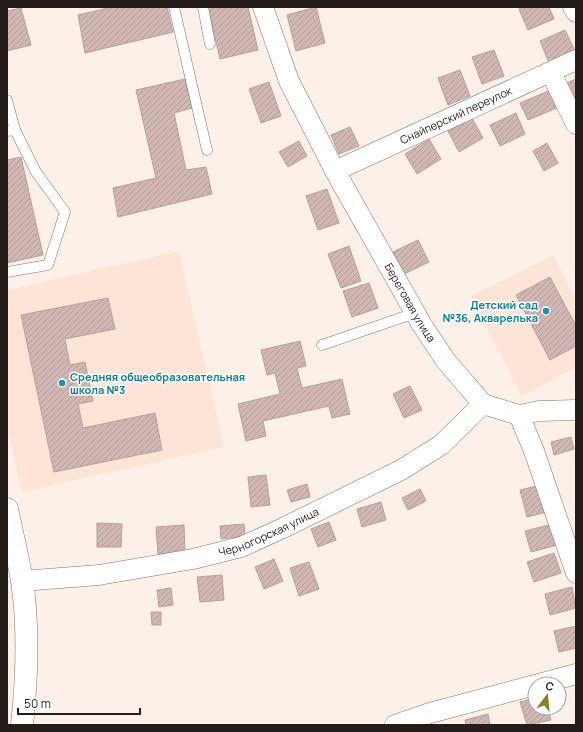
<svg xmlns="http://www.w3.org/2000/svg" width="583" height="732" font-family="Manrope,sans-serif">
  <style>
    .built { fill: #fce5d7 }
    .building { fill: url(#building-hatch); stroke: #b89f9c }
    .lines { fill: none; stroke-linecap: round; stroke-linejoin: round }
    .lane-casing { stroke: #887569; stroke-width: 11 }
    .street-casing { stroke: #887569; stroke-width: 21 }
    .primary-casing { stroke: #887569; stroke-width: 23 }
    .lane { stroke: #fff; stroke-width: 10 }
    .street { stroke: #fff; stroke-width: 20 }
    .primary { stroke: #fff; stroke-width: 22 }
    .culture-dot { fill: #0f9aa8; stroke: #fff; stroke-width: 1.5 }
    .labels { text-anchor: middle; stroke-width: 3; stroke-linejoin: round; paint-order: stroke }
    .street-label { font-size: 11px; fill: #241c18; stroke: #fff }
    .culture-label { font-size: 11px; font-weight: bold; fill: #0d838f; stroke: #fff; text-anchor: end }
  </style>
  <defs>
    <pattern id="building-hatch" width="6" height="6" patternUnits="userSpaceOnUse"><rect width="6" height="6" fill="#d1b7b4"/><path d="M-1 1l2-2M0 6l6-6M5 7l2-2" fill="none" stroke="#b39d9a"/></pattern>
  </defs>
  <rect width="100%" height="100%" fill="#fdf0e8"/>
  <!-- built -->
  <g class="built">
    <polygon points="179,251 224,447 22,492 7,428 7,290"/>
    <polygon points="553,255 576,301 576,368 521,396 471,296"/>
  </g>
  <!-- building -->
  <g class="building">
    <polygon points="112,7 167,7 173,32 85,53 78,15"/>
    <polygon points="208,7 248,7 258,50 220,59"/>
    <polygon points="316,7 325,43 296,51 287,15"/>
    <polygon points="524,7 549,7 554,19 528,30 519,9"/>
    <polygon points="21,8 31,45 7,51 7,11"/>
    <polygon points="565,30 575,51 549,63 540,41"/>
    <polygon points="494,50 504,76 482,84 472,57"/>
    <polygon points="460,70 470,96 448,105 438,78"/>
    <polygon points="185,79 192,108 174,113 186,170 206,167 212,194 118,217 113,188 156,178 136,90"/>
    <polygon points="576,79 576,99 574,100 567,83"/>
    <polygon points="269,82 281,116 261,123 249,89"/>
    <polygon points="551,90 559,107 528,120 520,103"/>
    <polygon points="516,113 525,134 500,146 490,125"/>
    <polygon points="472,118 483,138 459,152 448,131"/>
    <polygon points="350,127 359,146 339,154 331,135"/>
    <polygon points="429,139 441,159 417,174 405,154"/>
    <polygon points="299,141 307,156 288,167 279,152"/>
    <polygon points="547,143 558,163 544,171 533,151"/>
    <polygon points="21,157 43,255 7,263 7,160"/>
    <polygon points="327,189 339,223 318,230 306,196"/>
    <polygon points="418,240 429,262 404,274 393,252"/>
    <polygon points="349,246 361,281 341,288 328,254"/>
    <polygon points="550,277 576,326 576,346 550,360 516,295"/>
    <polygon points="369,283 378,308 352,317 343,291"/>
    <polygon points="108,298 115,329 65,339 70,365 85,362 93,401 78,404 83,428 155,413 162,450 54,472 21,315"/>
    <polygon points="300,341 306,366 297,368 302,388 342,379 350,414 332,418 329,406 263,421 266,436 246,441 238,404 280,394 275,373 267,375 261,350"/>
    <polygon points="410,386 422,410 404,418 393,394"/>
    <polygon points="571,437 574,449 554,455 551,442"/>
    <polygon points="266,475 270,505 251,507 248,477"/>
    <polygon points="307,484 310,497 291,502 287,490"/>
    <polygon points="541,485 547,512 527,517 520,490"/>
    <polygon points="420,489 426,501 408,510 402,498"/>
    <polygon points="381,502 386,520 362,527 357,509"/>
    <polygon points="329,522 336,540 318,547 311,529"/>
    <polygon points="97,523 122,524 121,547 97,547"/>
    <polygon points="244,524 245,536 221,539 220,526"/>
    <polygon points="553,524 558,545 531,552 525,531"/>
    <polygon points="184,525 185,553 158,554 156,527"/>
    <polygon points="554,553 561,573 534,582 527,562"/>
    <polygon points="274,559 283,581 264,589 255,567"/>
    <polygon points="309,562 319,589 299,596 290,568"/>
    <polygon points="222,575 224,600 200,602 197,577"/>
    <polygon points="572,587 576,608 550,615 545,594"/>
    <polygon points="171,588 173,605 159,607 157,590"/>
    <polygon points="151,612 161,612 161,625 152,625"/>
    <polygon points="576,626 576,648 559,652 554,631"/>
    <polygon points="535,698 535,708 548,708 551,720 527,725 520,702"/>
    <polygon points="488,714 490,725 466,725 465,720"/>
  </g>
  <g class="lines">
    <defs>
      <g id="lane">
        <polyline points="174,7 207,150"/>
        <polyline points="203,7 210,44"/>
        <polyline points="7,100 15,130"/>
        <polyline points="7,131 15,130 36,172 65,212 48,265 7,272"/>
        <polyline points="322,345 415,313"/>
      </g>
      <g id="street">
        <path id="s1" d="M263,7L289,81L335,171L422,325L446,361L483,404L519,415L534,451L576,573"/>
        <polyline points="573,7 576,12"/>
        <polyline points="551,73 576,124"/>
        <path id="s2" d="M335,171L576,60"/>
        <polyline points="519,415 539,411 576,410"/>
        <path id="s3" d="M22,581L99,575L193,559L241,547L283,528L401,470L441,445L483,404"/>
        <polyline points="539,684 576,674"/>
        <polyline points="395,725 430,713 535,685"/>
      </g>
      <path id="primary" d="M7,509C12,533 18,557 22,581C29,628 27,678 22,725"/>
    </defs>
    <!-- lane casing -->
    <use href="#lane" class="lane-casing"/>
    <!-- street casing -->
    <use href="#street" class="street-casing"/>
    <!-- primary casing -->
    <use href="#primary" class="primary-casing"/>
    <!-- lane -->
    <use href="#lane" class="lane"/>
    <!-- street -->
    <use href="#street" class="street"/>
    <!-- primary -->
    <use href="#primary" class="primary"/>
  </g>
  <!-- markers -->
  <g class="culture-dot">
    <circle cx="546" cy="311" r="4"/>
    <circle cx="62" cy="383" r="4"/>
  </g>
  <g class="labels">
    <!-- street labels -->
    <g class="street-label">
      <text dy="4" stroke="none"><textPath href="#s2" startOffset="133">Снайперский переулок</textPath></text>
      <text dy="4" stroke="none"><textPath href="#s1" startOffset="331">Береговая улица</textPath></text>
      <text dy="4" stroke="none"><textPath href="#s3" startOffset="253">Черногорская улица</textPath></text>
    </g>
    <!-- culture labels -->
    <g class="culture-label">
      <text x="538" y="309">Детский сад<tspan x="538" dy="13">№36, Акварелька</tspan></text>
      <text x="70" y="381" text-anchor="start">Средняя общеобразовательная<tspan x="70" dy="13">школа №3</tspan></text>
    </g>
  </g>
  <!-- border -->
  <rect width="583" height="732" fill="none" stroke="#241c18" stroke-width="16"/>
  <!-- north arrow -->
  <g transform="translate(547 696) rotate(16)"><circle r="19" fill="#ffffff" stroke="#a7a4a3"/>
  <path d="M0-3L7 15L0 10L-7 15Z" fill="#8b7f26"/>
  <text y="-6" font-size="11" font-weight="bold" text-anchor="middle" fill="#241c18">С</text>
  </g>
  <!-- scale -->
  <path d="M18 708v6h122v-6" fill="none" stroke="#241c18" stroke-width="2"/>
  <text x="24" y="708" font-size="12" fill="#241c18" stroke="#ffffff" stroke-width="3" paint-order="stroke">50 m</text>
</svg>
